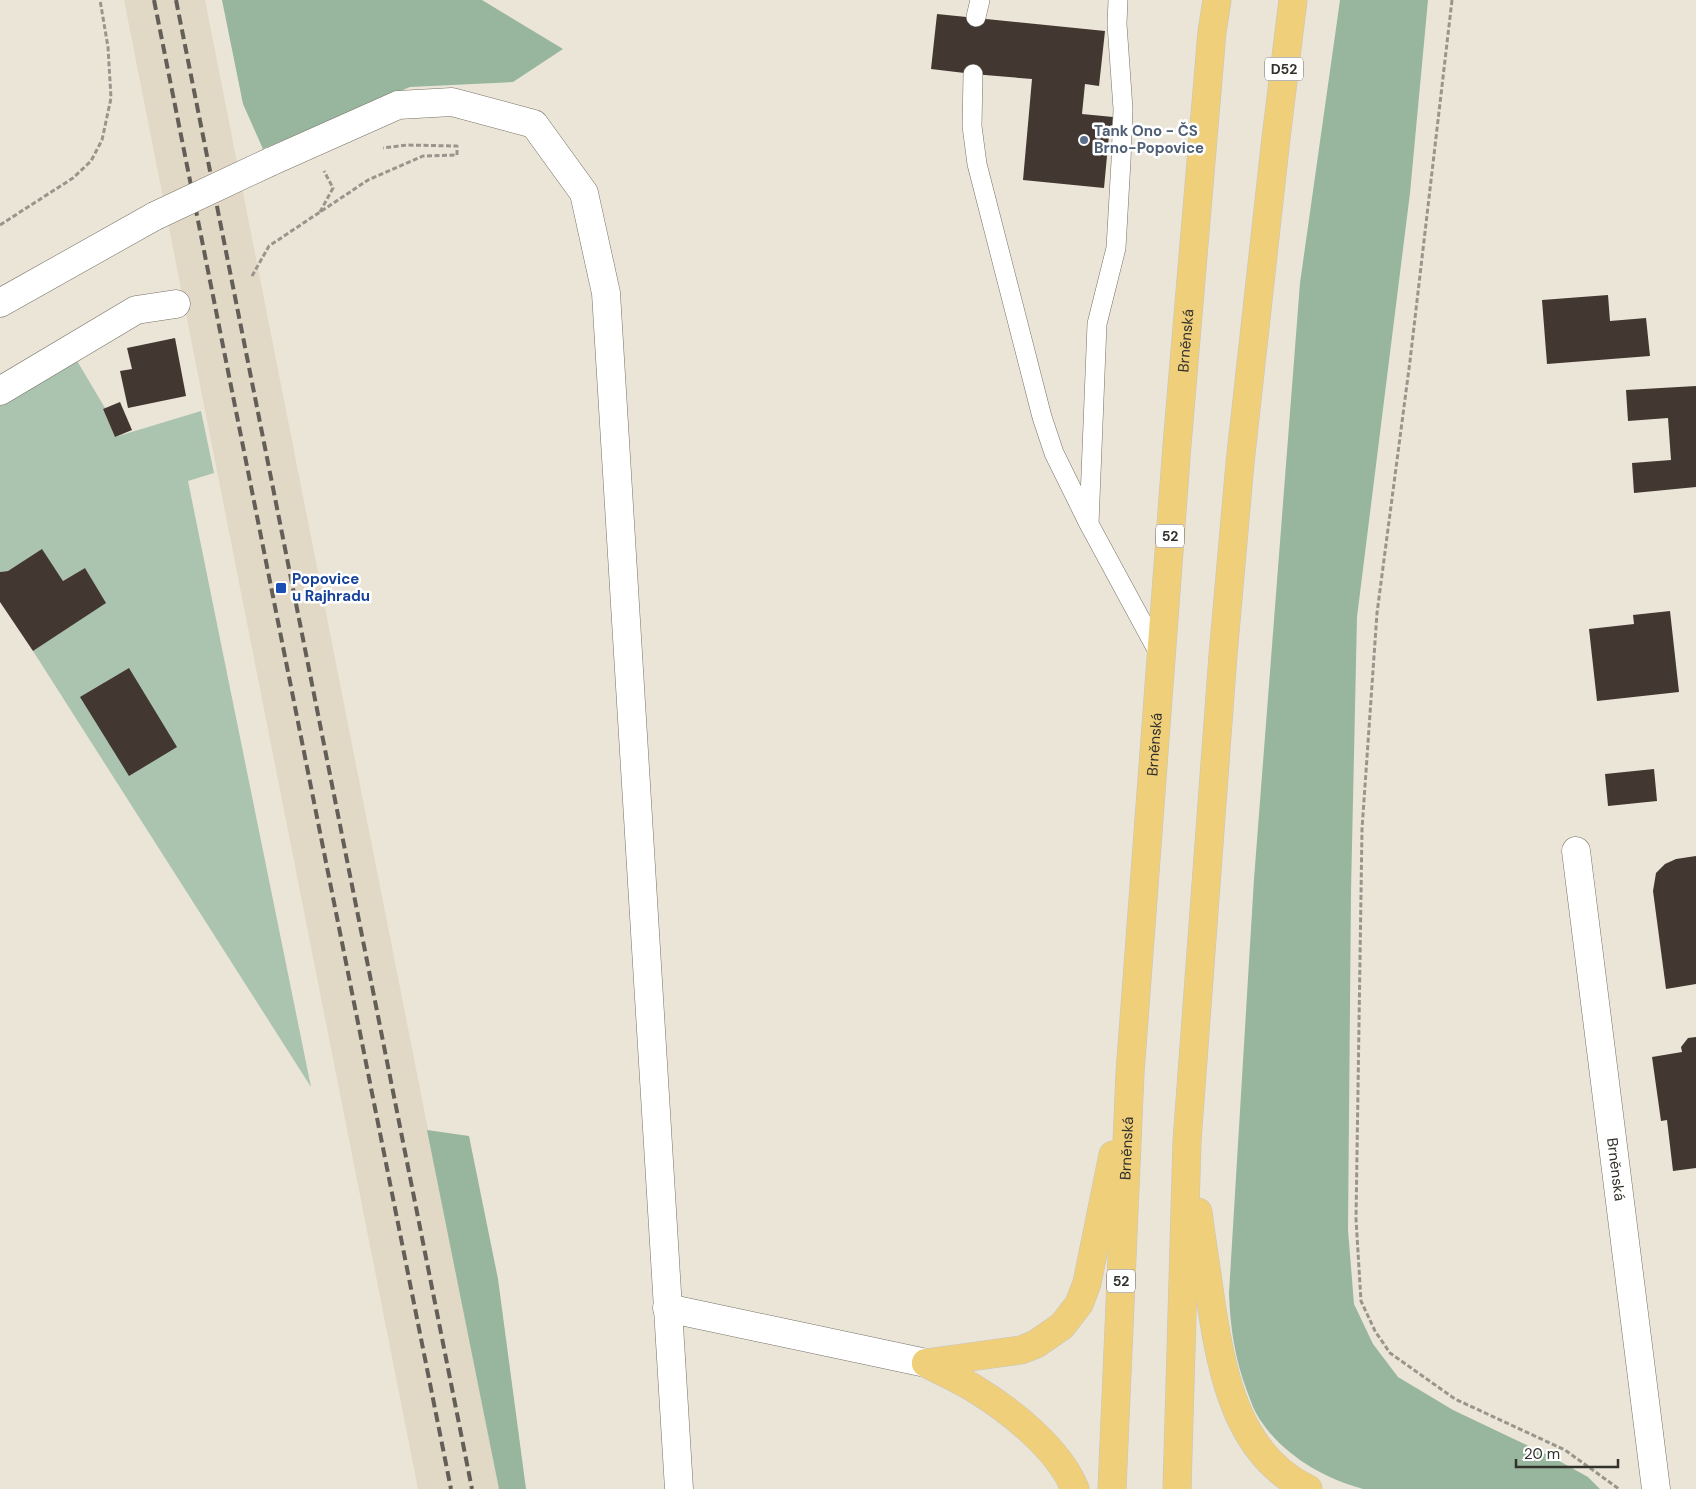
<svg xmlns="http://www.w3.org/2000/svg" width="1696" height="1489" font-family="'DM Sans',sans-serif">
  <style>
    .built { fill: #e1d8c5 }
    .green { fill: #abc4af }
    .forest { fill: #97b69d }
    .building { fill: #433732 }
    .lines { fill: none; stroke-linecap: round; stroke-linejoin: round }
    .lane-casing { stroke: #777166; stroke-width: 20 }
    .street-casing { stroke: #777166; stroke-width: 29 }
    .secondary-casing { stroke: #777166; stroke-width: 29 }
    .highway-casing { stroke: #c6c5c4; stroke-width: 29 }
    .path { stroke: #9a958c; stroke-width: 3; stroke-dasharray: 5 2.5; stroke-linecap: butt }
    .lane { stroke: #fff; stroke-width: 19 }
    .street { stroke: #fff; stroke-width: 28 }
    .secondary { stroke: #fff; stroke-width: 28 }
    .highway { stroke: #efcf79; stroke-width: 28 }
    .rail { stroke: #635f58; stroke-width: 4; stroke-dasharray: 10 5; stroke-linecap: butt }
    .secondary-bridge-casing { stroke: #777166; stroke-width: 29; stroke-linecap: butt }
    .secondary-bridge { stroke: #fff; stroke-width: 28 }
    .service-dot { fill: #5c6f8a; stroke: #fff; stroke-width: 2 }
    .transit-dot { fill: #1a4fb4; stroke: #fff; stroke-width: 2 }
    .labels { text-anchor: middle; stroke-width: 5; stroke-linejoin: round; paint-order: stroke }
    .shield { fill: #fff; stroke: #706f6b; stroke-width: 1 }
    .shield-label { font-size: 14px; font-weight: bold; fill: #33312c }
    .service-label { font-size: 15px; font-weight: bold; fill: #4e5e75; stroke: #fff; text-anchor: start }
    .street-label { font-size: 15px; fill: #33312c; stroke: #fff }
    .transit-label { font-size: 15px; font-weight: bold; fill: #164399; stroke: #fff; text-anchor: start }
  </style>
  <rect width="100%" height="100%" fill="#ebe5d8"/>
  <!-- built -->
  <polygon class="built" points="124,0 205,0 499,1489 418,1489"/>
  <!-- green -->
  <polygon class="green" points="73,354 105,408 103,409 115,437 201,411 214,473 188,481 311,1087 33,651 105,603 85,568 63,581 42,550 8,571 0,572 0,397"/>
  <!-- forest -->
  <g class="forest">
    <polygon points="222,0 482,0 563,49 513,82 410,87 263,149 243,104"/>
    <path d="M1340,0H1428L1410,193L1357,617L1351,892L1348,1230L1354,1304L1373,1344L1398,1377L1453,1410L1552,1457L1588,1477L1600,1489H1363C1321,1478 1277,1451 1256,1413C1252,1406 1250,1398 1247,1391C1235,1359 1230,1327 1229,1293L1254,879L1300,283Z"/>
    <polygon points="427,1130 469,1136 498,1279 526,1489 499,1489"/>
  </g>
  <!-- building -->
  <g class="building">
    <polygon points="937,14 1105,31 1099,86 1085,84 1082,114 1113,117 1111,136 1109,135 1104,188 1023,180 1032,79 973,74 931,69"/>
    <polygon points="1608,295 1610,321 1646,318 1650,356 1547,364 1542,300"/>
    <polygon points="175,338 186,396 128,408 120,371 132,369 127,348"/>
    <polygon points="1696,386 1696,487 1634,493 1632,463 1671,460 1668,418 1628,421 1626,390"/>
    <polygon points="120,402 132,430 115,437 103,409"/>
    <polygon points="42,549 63,581 85,568 106,603 33,651 0,602 0,572 8,571"/>
    <polygon points="1670,611 1679,692 1597,701 1589,629 1634,624 1633,615"/>
    <polygon points="129,668 177,747 129,776 80,697"/>
    <polygon points="1654,769 1657,801 1608,806 1605,774"/>
    <polygon points="1696,856 1696,984 1666,989 1653,891 1656,873 1665,864 1676,859"/>
    <polygon points="1696,1037 1696,1168 1673,1171 1667,1120 1661,1121 1652,1057 1682,1052 1681,1047 1688,1038"/>
  </g>
  <g class="lines">
    <defs>
      <g id="lane">
        <polyline points="1118,0 1117,24 1123,109 1121,161 1116,248 1097,324 1089,524 1161,657"/>
        <polyline points="976,17 980,0"/>
        <polyline points="973,74 972,126 977,164 1042,417 1054,453 1088,522"/>
      </g>
      <g id="street">
        <polyline points="0,391 136,310 176,304"/>
        <path id="s1" d="M1576,851L1656,1489"/>
      </g>
      <g id="secondary">
        <polyline points="270,162 398,105 452,102 534,124 584,193 606,293 679,1489"/>
        <polyline points="0,303 155,216"/>
        <polyline points="667,1308 926,1363"/>
      </g>
      <g id="highway">
        <path d="M1198,1212C1202,1243 1207,1273 1211,1303C1222,1374 1237,1455 1308,1489"/>
        <polyline points="926,1363 1021,1350 1036,1344 1062,1326 1079,1304 1087,1283 1113,1155"/>
        <path d="M926,1363C942,1372 959,1379 975,1389C1011,1411 1059,1449 1075,1489"/>
        <path id="s2" d="M1112,1489L1130,1073L1177,445L1212,32L1217,0"/>
        <polyline points="1177,1489 1187,1141 1223,655 1240,463 1276,138 1293,0"/>
      </g>
    </defs>
    <!-- lane casing -->
    <use href="#lane" class="lane-casing"/>
    <!-- street casing -->
    <use href="#street" class="street-casing"/>
    <!-- secondary casing -->
    <use href="#secondary" class="secondary-casing"/>
    <!-- highway casing -->
    <use href="#highway" class="highway-casing"/>
    <!-- path -->
    <g class="path">
      <polyline points="1452,0 1410,361 1377,613 1362,829 1356,1219 1361,1301 1375,1331 1390,1353 1455,1399 1565,1450 1619,1489"/>
      <polyline points="320,212 333,188 324,171"/>
      <polyline points="0,225 73,178 91,161 102,140 111,98 108,47 100,0"/>
      <polyline points="252,276 269,246 368,180 423,156 457,155 457,146 407,145 383,148"/>
    </g>
    <!-- lane -->
    <use href="#lane" class="lane"/>
    <!-- street -->
    <use href="#street" class="street"/>
    <!-- secondary -->
    <use href="#secondary" class="secondary"/>
    <!-- highway -->
    <use href="#highway" class="highway"/>
    <!-- rail -->
    <g class="rail">
      <polyline points="154,0 451,1489"/>
      <polyline points="176,0 472,1489"/>
    </g>
    <defs>
      <polyline id="secondary-bridge" points="155,216 270,162"/>
    </defs>
    <!-- secondary-bridge casing -->
    <use href="#secondary-bridge" class="secondary-bridge-casing"/>
    <!-- secondary-bridge -->
    <use href="#secondary-bridge" class="secondary-bridge"/>
  </g>
  <!-- markers -->
  <circle class="service-dot" cx="1084" cy="140" r="5"/>
  <rect class="transit-dot" x="275" y="582" width="12" height="12" rx="2.5"/>
  <g class="labels">
    <!-- shield labels -->
    <g class="shield">
      <rect x="1265" y="57.5" width="38" height="23" rx="4"/>
      <rect x="1156" y="524.5" width="28" height="23" rx="4"/>
      <rect x="1107" y="1269.5" width="28" height="23" rx="4"/>
    </g>
    <g class="shield-label">
      <text x="1284" y="74">D52</text>
      <text x="1170" y="541">52</text>
      <text x="1121" y="1286">52</text>
    </g>
    <!-- service labels -->
    <g class="service-label">
      <text x="1094" y="136">Tank Ono - ČS<tspan x="1094" dy="17">Brno-Popovice</tspan></text>
    </g>
    <!-- street labels -->
    <g class="street-label">
      <text dy="5" stroke="none"><textPath href="#s2" startOffset="1151">Brněnská</textPath></text>
      <text dy="5" stroke="none"><textPath href="#s2" startOffset="746">Brněnská</textPath></text>
      <text dy="5" stroke="none"><textPath href="#s2" startOffset="341">Brněnská</textPath></text>
      <text dy="5" stroke="none"><textPath href="#s1" startOffset="321">Brněnská</textPath></text>
    </g>
    <!-- transit labels -->
    <g class="transit-label">
      <text x="292" y="584">Popovice<tspan x="292" dy="17">u Rajhradu</tspan></text>
    </g>
  </g>
  <!-- scale -->
  <path d="M1516 1459v8h102v-8" fill="none" stroke="#33312c" stroke-width="2.5"/>
  <text x="1524" y="1459" font-size="15" fill="#33312c" stroke="#ffffff" stroke-width="4" paint-order="stroke">20 m</text>
</svg>
